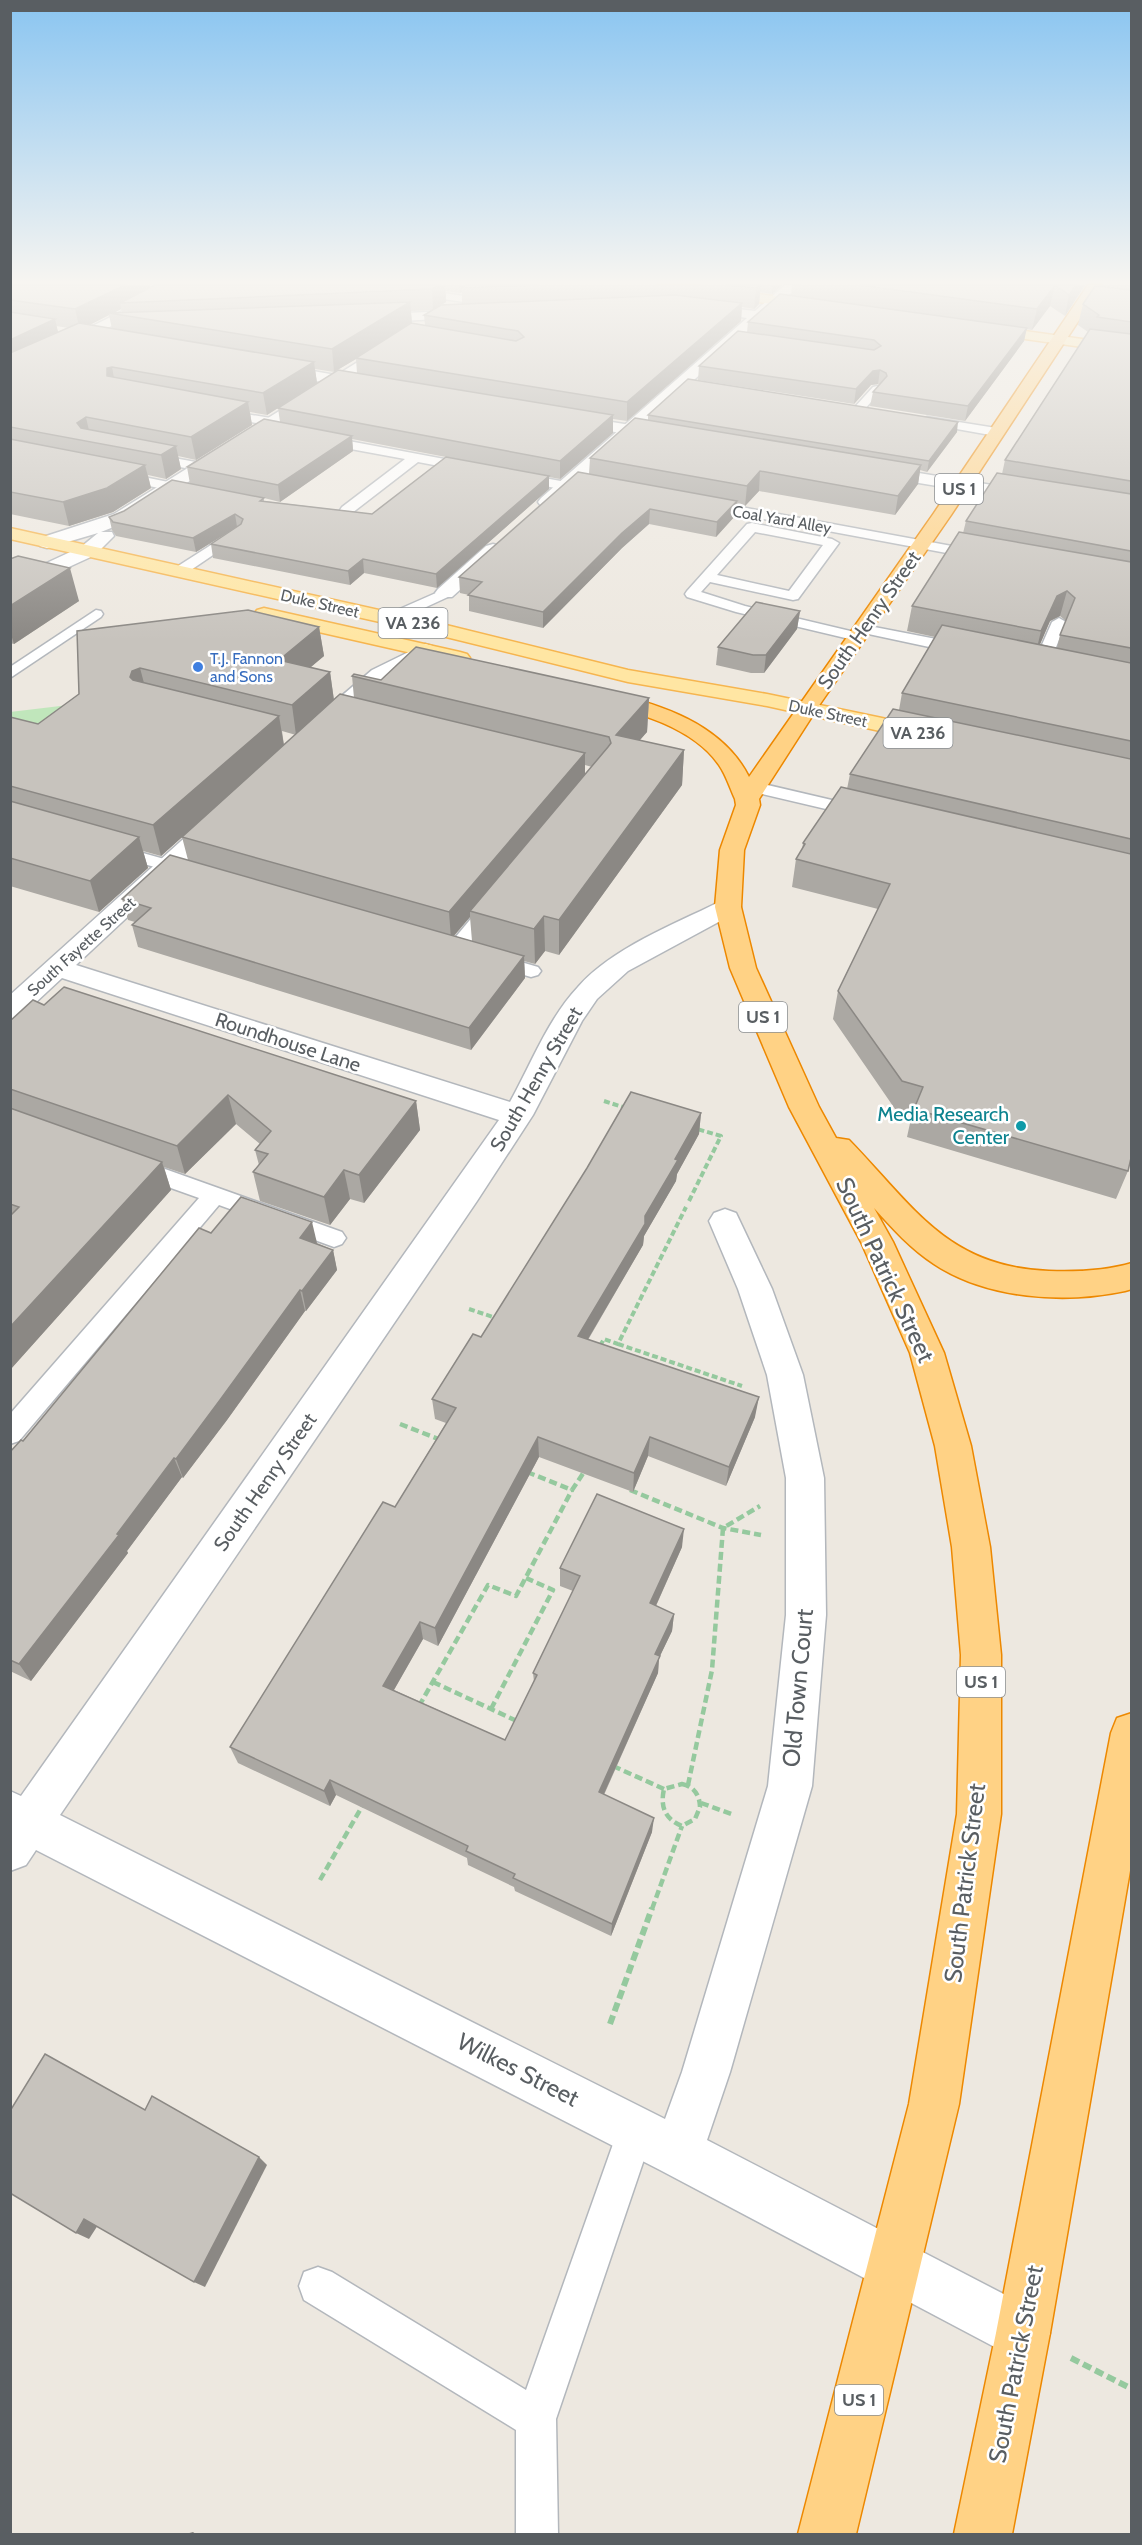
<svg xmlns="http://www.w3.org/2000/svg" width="1142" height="2545" font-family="Cabin,sans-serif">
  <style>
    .green { fill: #c0e6bb }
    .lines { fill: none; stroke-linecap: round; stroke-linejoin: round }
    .lane-casing { stroke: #b3b7bc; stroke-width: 3 }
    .street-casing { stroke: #b3b7bc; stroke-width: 3 }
    .secondary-casing { stroke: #b2b7bc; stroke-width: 3 }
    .primary-casing { stroke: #f6b54f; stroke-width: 3 }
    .highway-casing { stroke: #ed8800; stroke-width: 3 }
    .path-far2 { stroke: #95c99e; stroke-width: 4; stroke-dasharray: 6 3; stroke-linecap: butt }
    .path-far1 { stroke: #95c99e; stroke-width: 4.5; stroke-dasharray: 8 4; stroke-linecap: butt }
    .path { stroke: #95c99e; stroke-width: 6; stroke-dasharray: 9 4.5; stroke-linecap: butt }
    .lane { fill: #fff; fill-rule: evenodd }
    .street { fill: #fff; fill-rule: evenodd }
    .secondary { fill: #fff; fill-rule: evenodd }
    .primary { fill: #ffe6a3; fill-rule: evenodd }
    .highway { fill: #ffd285; fill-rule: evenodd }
    .wall { fill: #aba8a3; fill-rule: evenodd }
    .shaded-wall { fill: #8b8884 }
    .building { fill: #c7c3bd; stroke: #8b8884; stroke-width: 1.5 }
    .shop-dot { fill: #3f7fe0; stroke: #fff; stroke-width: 2 }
    .culture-dot { fill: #0f9aa8; stroke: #fff; stroke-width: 2 }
    .labels { text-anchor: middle; stroke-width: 5; stroke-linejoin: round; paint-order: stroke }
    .far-street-label { font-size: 16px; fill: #595e62; stroke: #fff }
    .far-shop-label { font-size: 16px; fill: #366cbe; stroke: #fff; text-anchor: start }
    .shield { fill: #fff; stroke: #8b8e91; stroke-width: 1.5 }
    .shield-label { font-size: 18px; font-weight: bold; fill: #595e62 }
    .street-label { font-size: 20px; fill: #595e62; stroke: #fff }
    .culture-label { font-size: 20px; fill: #0d838f; stroke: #fff; text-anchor: end }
    .near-street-label { font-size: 24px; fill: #595e62; stroke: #fff }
  </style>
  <rect width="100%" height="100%" fill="#ede8e0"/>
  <!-- green -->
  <polygon class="green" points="77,704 36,734 11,727 10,712"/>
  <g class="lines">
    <defs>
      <g id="lane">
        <polygon points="363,285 388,285 464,296 469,299 464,302 368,288"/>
        <polygon points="877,386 883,389 881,391 862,412 854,412 854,408 873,387"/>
        <polygon points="220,410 271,418 277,422 271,426 216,415 216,411"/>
        <polygon points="927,417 996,428 1002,432 996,436 923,423 921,421"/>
        <polygon points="322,436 471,464 477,468 471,472 418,462 352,513 347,514 340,510 342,507 405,459 318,443 318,437"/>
        <polygon points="147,453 201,463 207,467 201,471 143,460 143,454"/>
        <polygon points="119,472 193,487 199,491 193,495 115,479 113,476 115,473"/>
        <polygon points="517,473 566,482 572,486 566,490 513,480 511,477 513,474"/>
        <polygon points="703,500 979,551 986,555 979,559 698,507 697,504"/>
        <path d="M752,523L832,539L839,543L798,599L793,600L710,582L701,592L745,606L863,634L865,637L863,640L858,641L736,612L687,597L685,594L687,591L747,524ZM755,532L823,545L789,591L717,575Z"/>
        <polygon points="236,529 243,533 241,536 185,574 175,574 173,571 175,568"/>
        <polygon points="445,589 450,590 452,593 450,596 396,621 391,622 384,618 386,615"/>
        <polygon points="96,610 101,611 103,614 101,617 10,678 10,667"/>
        <polygon points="1059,618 1066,622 1049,665 1046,668 1036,668 1033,665 1052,622"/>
        <polygon points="864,625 962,644 970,649 962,654 859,632 857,629"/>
        <polygon points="755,782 866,808 869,812 866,816 860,817 749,791 746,787 749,783"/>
        <polygon points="114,845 193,867 196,871 193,875 187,876 108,854 105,850 108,846"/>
        <polygon points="491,901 498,903 500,907 498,911 463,953 449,953 446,949 449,945 484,903"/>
        <polygon points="494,954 538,967 541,971 538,975 531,977 487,964 484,960 487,956"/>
        <polygon points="137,1159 342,1232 346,1238 342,1244 334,1247 219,1205 19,1441 10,1444 10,1414 199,1198 129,1173 126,1167 129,1161"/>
        <polygon points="636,2112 649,2117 654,2130 556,2419 558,2534 516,2534 516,2430 304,2300 299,2286 304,2272 318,2267 332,2272 526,2390 618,2130 623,2117"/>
      </g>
      <g id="street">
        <polygon points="785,285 800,285 553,506 541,506 538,502 541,498 747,318 693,310 691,307 693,304 755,311"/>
        <polygon points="469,310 476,314 474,317 365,323 358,319 365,315"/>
        <polygon points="393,340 400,344 398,347 126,522 101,532 112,532 114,536 95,555 10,594 10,580 81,547 98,533 47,548 40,546 38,542 40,538 114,514"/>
        <polygon points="493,544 500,546 502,550 500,554 452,597 438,597 435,593 438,589 486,546"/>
        <polygon points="425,644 432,646 435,650 432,654 386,678 327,732 319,734 311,732 308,727 311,722 372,670"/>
        <path d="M219,812L227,814L231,819L227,824L76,965L510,1102C531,1064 548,1019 578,987C612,948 673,925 719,902L728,899L737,902L741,907L737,912L628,971L597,999L582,1021L533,1115L477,1201L60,1815L665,2119L682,2072L768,1786L786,1615V1478L767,1375L738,1289L709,1221L714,1213L725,1209L736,1213L772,1289L803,1375L824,1478L826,1615L812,1786L730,2072L707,2140L1042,2314L1050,2333L1042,2352L1023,2360L1004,2352L660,2170L36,1850L26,1865L10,1871V1791L21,1796L499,1120L62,978L20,1017L10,1020V995L211,814Z"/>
      </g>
      <g id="secondary">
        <polygon points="175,285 193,285 10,377 10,367"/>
        <polygon points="273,364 370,381 378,386 370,391 268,372 265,369"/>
        <polygon points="568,415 668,431 676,436 668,441 562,423 560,420"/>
        <polygon points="876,466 1029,491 1035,492 1038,496 1035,500 1029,501 870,475 867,471 870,467"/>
      </g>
      <g id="primary">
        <polygon points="657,285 694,285 817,302 824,306 817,310 664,289"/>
        <polygon points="981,325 1132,346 1132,354 976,332 974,329 976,326"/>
        <polygon points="10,528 442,624 628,670 767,694 925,727 933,729 936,734 933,739 925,741 767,706 628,682 442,636 10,539"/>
        <polygon points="264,608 460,652 467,654 470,658 467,662 460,664 257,618 254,614 257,610"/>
      </g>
      <g id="highway">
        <path d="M1088,285H1102L951,515L820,704L759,799L760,805L744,850L741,907L756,968L819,1107L836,1138L849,1140C914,1207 947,1267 1049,1271C1076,1272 1105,1271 1132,1263V1289L1125,1291C1064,1304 987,1299 934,1264C911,1249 892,1228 874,1208L893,1242L944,1353L971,1446L990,1547L1001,1655V1814L959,2104L856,2534H798L909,2104L957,1814L961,1655L952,1547L935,1446L910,1353L861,1242L789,1107L730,968L715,907L720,850L736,805L735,799C730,788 726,775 719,765C693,727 638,713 596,702L593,697L596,692L604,691C659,704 722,723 749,777L934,513Z"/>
        <polygon points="1132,1713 1132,1859 1050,2333 1012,2534 954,2534 996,2333 1111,1733 1117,1718"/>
      </g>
    </defs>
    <!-- lane casing -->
    <use href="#lane" class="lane-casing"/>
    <!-- street casing -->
    <use href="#street" class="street-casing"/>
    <!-- secondary casing -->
    <use href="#secondary" class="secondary-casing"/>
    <!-- primary casing -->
    <use href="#primary" class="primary-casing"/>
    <!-- highway casing -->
    <use href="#highway" class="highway-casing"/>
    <!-- path-far2 -->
    <g class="path-far2">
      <polyline points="604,1101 626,1108"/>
      <polyline points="689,1201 721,1136 697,1129"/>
      <polyline points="469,1309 496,1318"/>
      <polyline points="618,1344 742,1386"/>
      <polyline points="600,1346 604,1339 618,1344 686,1207"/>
    </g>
    <!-- path-far1 -->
    <g class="path-far1">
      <polyline points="400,1424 441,1440"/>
      <polyline points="527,1472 572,1490 584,1472"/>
      <polyline points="630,1490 723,1528 761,1535"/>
      <polyline points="433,1682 519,1722"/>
      <polyline points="419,1706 488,1585 516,1596 572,1490"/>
      <polyline points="491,1709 553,1590 526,1578"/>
      <polyline points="613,1766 664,1789"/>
      <path d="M682,1784C694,1786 700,1796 700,1807L695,1819L682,1826C665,1819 660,1807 664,1789Z"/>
      <polyline points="688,1785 712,1670 723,1528 760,1506"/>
      <polyline points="701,1803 734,1815"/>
      <polyline points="320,1880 364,1803"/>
      <polyline points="652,1909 682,1826"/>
    </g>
    <!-- path -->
    <g class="path">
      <polyline points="610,2024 652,1908"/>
      <polyline points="1071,2358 1132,2389"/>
    </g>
    <!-- lane -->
    <use href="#lane" class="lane"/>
    <!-- street -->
    <use href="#street" class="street"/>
    <!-- secondary -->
    <use href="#secondary" class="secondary"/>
    <!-- primary -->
    <use href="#primary" class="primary"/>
    <!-- highway -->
    <use href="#highway" class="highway"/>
  </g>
  <!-- wall -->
  <g class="wall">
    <path d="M10,285L150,287L154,285H782L772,294L760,292L759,304L754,309L742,307L741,321L627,421L613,419V433L560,479L549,477V489L437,588L364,573L350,585L213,558L211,544L225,534L196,552L116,536L112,530L109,517L190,484L187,467L280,422L278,408L357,373L356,359L334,372L315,369L317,383L267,415L250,412L252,425L196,460L178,456L181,469L166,479L148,475L151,488L113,512L69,526L10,514ZM446,291L460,293L462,292V304L441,305L446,302ZM121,309L122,313H113ZM432,310L424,315L425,325L412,323L411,311ZM109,315L112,329L89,325ZM56,326L69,328L58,333ZM352,439L446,457L372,514L264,501V498L280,502L353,451Z"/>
    <polygon points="792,285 1085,285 1065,316 1050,306 1032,330 1026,329 1024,341 965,421 870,406 873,392 879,385 878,384 871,385 854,404 698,380 699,366 747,332 748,322 791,295"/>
    <path d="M1100,285H1131V1158L1128,1171L1116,1199L907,1137L912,1114L895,1109L833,1019L838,991L878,909L792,887L796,859L802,850L803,843L847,789L850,774L899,710L902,693L935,637L907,631L912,606L963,533L966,521L1002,474L1005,460L1088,332L1078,325L1083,304L1099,287ZM1060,616L1066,621L1060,635L1057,648L1040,644L1050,621Z"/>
    <polygon points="648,415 957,432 927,472 920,470 918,484 895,515 759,491 745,506 736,504 735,516 716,537 649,524 622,548 543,628 469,611 469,595 460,593 459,577 589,474 590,458 648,420"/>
    <polygon points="10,559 79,601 14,644 10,643"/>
    <polygon points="800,611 797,629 764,673 751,673 716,665 718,647"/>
    <path d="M319,627L324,656L310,667L330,672L334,700L354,698L352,676L381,680L649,698L647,732L639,740L684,750L682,785L559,955L545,951L535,964L524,961L525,978L471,1050L138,947L132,925L135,922L128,920L122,899L188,860L182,837L161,856L143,851L148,868L99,912L10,886V717L38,724L79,694L77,631ZM282,731L296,735L284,745ZM585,765L592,767L585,775ZM470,917L472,941L454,936Z"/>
    <polygon points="44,1005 416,1101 420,1130 364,1203 350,1199 330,1225 260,1201 253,1172 259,1165 255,1150 260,1144 236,1124 185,1174 164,1167 171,1190 10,1370 10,1021"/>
    <polygon points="701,1113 699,1134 677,1174 676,1181 644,1236 643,1245 588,1340 755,1417 726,1486 648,1456 633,1492 539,1457 438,1646 423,1639 394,1690 505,1740 534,1682 533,1673 573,1591 560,1586 560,1568 682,1547 656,1606 674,1614 672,1631 659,1658 658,1673 604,1795 652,1832 611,1936 515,1891 514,1887 468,1865 467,1858 336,1795 330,1806 238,1763 230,1747 395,1507 446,1423 435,1419 432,1399 481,1337"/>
    <polygon points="211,1233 317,1243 333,1250 337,1270 306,1311 305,1311 227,1420 183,1478 182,1477 127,1551 128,1553 31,1681 10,1671 10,1452 23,1441"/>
  </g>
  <!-- shaded-wall -->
  <g class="shaded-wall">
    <polygon points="125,285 150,285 152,294 120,303 121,309 112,314 109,313 109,315 80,330 75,309"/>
    <polygon points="439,285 445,285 446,302 433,310 432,289"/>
    <polygon points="459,285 473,285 462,288 462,292 460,293"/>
    <polygon points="760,285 761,285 759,304 754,309 756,288"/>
    <polygon points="772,285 782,285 772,294"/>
    <polygon points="1055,285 1050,306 1032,330 1037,309"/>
    <polygon points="1076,285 1085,285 1065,316 1069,295"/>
    <polygon points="410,302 412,324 356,358 356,359 334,372 332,349"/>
    <polygon points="742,303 741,321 627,421 627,402"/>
    <polygon points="55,319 60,340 10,364 10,340"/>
    <polygon points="1027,328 1024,341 965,421 968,406"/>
    <polygon points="314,362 317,383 267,415 263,393"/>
    <polygon points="112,367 116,389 107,376 107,368"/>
    <polygon points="880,370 878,384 871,385 854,404 856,389 873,371"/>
    <polygon points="248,402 252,425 196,460 191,437"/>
    <polygon points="613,415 613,433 560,479 560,461"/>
    <polygon points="86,417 91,440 88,442 77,423"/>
    <polygon points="958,422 957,432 927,472 929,461"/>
    <polygon points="352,436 353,451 280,502 278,485"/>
    <polygon points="176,446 181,469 166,479 161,455"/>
    <polygon points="145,465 151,488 113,512 69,526 63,502"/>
    <polygon points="921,465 918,484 895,515 898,496"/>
    <polygon points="760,471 759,491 745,506 747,486"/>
    <polygon points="549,476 549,489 437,588 436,574"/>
    <polygon points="737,501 735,516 716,537 717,522"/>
    <polygon points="650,509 649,524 622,548 543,628 543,612 622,533"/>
    <polygon points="235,514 237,527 196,552 193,538"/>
    <polygon points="363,559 364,573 350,585 348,571"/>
    <polygon points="70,568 79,601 14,644 10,631 10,606"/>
    <polygon points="1067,591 1060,616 1050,621 1035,656 1041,631 1057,596"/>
    <polygon points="800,611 797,629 764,673 766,655"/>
    <polygon points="319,627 324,656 284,690 279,660"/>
    <polygon points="140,668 148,698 130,677 132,671"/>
    <polygon points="330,672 334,701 296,735 292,705"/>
    <polygon points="649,698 647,732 615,769 616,735"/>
    <polygon points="279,716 284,746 161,856 153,825"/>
    <polygon points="684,750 682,785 559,955 559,920"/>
    <polygon points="585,753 585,779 470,911 470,917 451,939 449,912"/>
    <polygon points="139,837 148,868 99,912 90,881"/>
    <polygon points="544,916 545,951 535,964 534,929"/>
    <polygon points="524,956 525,978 471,1050 469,1028"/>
    <polygon points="228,1095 236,1124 185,1174 177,1146"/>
    <polygon points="416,1101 420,1130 364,1203 359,1175"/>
    <polygon points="701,1113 699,1134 677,1174 676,1181 644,1236 643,1245 578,1356 578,1336 645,1216 675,1159"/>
    <polygon points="162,1162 171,1190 10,1370 10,1327"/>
    <polygon points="344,1170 350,1199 330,1225 324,1197"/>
    <polygon points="312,1222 317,1243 305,1259 300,1238"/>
    <polygon points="333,1250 337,1270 306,1311 302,1291"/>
    <polygon points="300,1290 305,1311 227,1420 183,1478 176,1459"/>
    <polygon points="759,1397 755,1417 726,1486 729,1467"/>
    <polygon points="538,1437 539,1457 438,1646 435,1628"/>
    <polygon points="650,1437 648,1456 633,1492 634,1473"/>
    <polygon points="174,1458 182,1477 127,1551 128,1553 31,1681 19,1664"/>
    <polygon points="684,1529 682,1547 649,1621 650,1603"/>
    <polygon points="674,1614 672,1631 659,1658 658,1673 598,1807 599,1792 655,1654"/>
    <polygon points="420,1622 423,1639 387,1702 383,1686"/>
    <polygon points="330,1780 336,1795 330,1806 324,1791"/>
    <polygon points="654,1818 652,1832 611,1936 612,1924"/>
    <polygon points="259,2157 267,2165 205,2287 194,2282"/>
    <polygon points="84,2219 98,2225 89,2239 76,2233"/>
    <polygon points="193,2532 197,2535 182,2535"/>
  </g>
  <!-- building -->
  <g class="building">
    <polygon points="10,285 125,285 75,309 10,300"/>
    <polygon points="155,285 439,285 432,289 120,303"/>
    <polygon points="466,285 538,285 462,288"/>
    <polygon points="725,285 760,285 756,288"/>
    <polygon points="859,285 1076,285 1069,295 1055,285 1037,309"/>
    <polygon points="1095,286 1131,290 1131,322 1097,317 1099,315 1083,304"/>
    <polygon points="780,294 1027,328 968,406 873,392 887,376 886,373 880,370 873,371 856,389 699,366 738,331 874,350 881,346 874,340 748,322"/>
    <polygon points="675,295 742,303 627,402 356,358 411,323 516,341 524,337 518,331 424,315 441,305"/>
    <polygon points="410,302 332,349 109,313"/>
    <polygon points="10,312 55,319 10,340"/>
    <polygon points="79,323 314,362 263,393 112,367 107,368 107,376 248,402 191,437 86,417 77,423 81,428 176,446 161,455 10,427 10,353"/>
    <polygon points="1090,329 1131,334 1131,481 1005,460"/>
    <polygon points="338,370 613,415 560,461 278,408"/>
    <polygon points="688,379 958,422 929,461 648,415"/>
    <polygon points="635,418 921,465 898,496 760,471 747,486 590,458"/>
    <polygon points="264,419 352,436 278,485 187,467"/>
    <polygon points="10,439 145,465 107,488 63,502 10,492"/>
    <polygon points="446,457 549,476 436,574 363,559 348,571 211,544 241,524 243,519 235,514 193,538 113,522 109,517 124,511 172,480 264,498 260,501 372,514"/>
    <polygon points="578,472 737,501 717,522 650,509 622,533 543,612 468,595 482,582 459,577"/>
    <polygon points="997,473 1131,494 1131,551 966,521"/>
    <polygon points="959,532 1131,562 1131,648 1060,635 1075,598 1067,591 1057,596 1041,631 912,606"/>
    <polygon points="18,556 70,568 10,606 10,559"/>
    <polygon points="756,602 800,611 766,655 753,655 718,647"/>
    <polygon points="248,610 319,627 279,660 330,672 292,705 140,668 132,671 130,677 133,680 279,716 153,825 10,786 10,717 38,724 79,694 77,631"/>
    <polygon points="942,625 1131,663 1131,741 902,693"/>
    <polygon points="416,647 649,698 616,735 684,750 559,920 544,916 534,929 470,911 608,747 611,743 609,737 352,676 354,674 381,680"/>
    <polygon points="340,694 585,753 449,912 182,837"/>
    <polygon points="893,709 1131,759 1131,839 850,774"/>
    <polygon points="841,787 1131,854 1131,1158 1128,1171 914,1109 923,1087 902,1081 838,991 890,884 796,859 805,844 803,843"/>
    <polygon points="10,801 139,837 90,881 10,858"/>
    <polygon points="170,855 524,956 469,1028 132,925 151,908 122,899"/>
    <polygon points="64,987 416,1101 359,1175 344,1170 324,1197 253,1172 268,1154 255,1150 271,1131 228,1095 177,1146 10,1089 10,1021 33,1000 44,1005"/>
    <polygon points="631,1092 701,1113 675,1159 678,1160 645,1216 645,1224 578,1336 759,1397 729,1467 650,1437 634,1473 538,1437 435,1628 420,1622 383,1686 505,1740 537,1675 533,1673 580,1576 560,1568 597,1494 684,1529 650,1603 674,1614 655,1654 660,1656 599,1792 654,1818 612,1924 513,1878 515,1874 466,1851 468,1846 330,1780 324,1791 230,1747 383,1502 395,1507 456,1408 432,1399 473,1334 481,1337 587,1168"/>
    <polygon points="10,1108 162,1162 10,1327 10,1216 19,1207 10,1204"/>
    <polygon points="241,1197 312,1222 300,1238 333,1250 302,1291 300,1290 220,1400 176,1459 174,1458 117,1534 119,1535 19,1664 10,1660 10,1452 21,1440 23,1441 199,1228 211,1233"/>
    <polygon points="45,2054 145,2110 152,2096 259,2157 194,2282 84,2219 76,2233 10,2193 10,2111"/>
  </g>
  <!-- sky -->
  <linearGradient id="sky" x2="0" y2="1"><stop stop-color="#8ac5f1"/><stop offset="0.44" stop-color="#f7f5f1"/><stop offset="1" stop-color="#f7f5f1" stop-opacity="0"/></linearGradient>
  <rect width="1142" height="641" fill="url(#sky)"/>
  <!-- markers -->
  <circle class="shop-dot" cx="198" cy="667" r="6"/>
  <circle class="culture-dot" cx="1021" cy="1126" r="6"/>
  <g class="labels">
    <!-- far-street labels -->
    <g class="far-street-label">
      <text transform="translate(782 519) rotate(10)" y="6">Coal Yard Alley</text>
      <text transform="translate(320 603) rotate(13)" y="6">Duke Street</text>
      <text transform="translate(828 713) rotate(12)" y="6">Duke Street</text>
      <text transform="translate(81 946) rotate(-42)" y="6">South Fayette Street</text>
    </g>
    <!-- far-shop labels -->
    <g class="far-shop-label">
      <text x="210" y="664">T.J. Fannon<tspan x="210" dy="18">and Sons</tspan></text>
    </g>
    <!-- shield labels -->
    <g class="shield">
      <rect x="935" y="474" width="48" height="30" rx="4.5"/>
      <rect x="378.5" y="608" width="69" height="30" rx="4.5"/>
      <rect x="883.5" y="718" width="69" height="30" rx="4.5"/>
      <rect x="739" y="1002" width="48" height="30" rx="4.5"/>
      <rect x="957" y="1667" width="48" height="30" rx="4.5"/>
      <rect x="835" y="2385" width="48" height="30" rx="4.5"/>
    </g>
    <g class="shield-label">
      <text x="959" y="495">US 1</text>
      <text x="413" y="629">VA 236</text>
      <text x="918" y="739">VA 236</text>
      <text x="763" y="1023">US 1</text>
      <text x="981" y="1688">US 1</text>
      <text x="859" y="2406">US 1</text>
    </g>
    <!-- street labels -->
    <g class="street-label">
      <text transform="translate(869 620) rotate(-55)" y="7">South Henry Street</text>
      <text transform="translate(288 1042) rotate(18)" y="7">Roundhouse Lane</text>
      <text transform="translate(536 1079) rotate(-60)" y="7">South Henry Street</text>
      <text transform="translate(265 1482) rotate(-55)" y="7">South Henry Street</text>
    </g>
    <!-- culture labels -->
    <g class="culture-label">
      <text x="1009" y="1121">Media Research<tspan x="1009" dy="23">Center</tspan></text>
    </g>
    <!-- near-street labels -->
    <g class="near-street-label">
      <text transform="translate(885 1270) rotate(65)" y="8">South Patrick Street</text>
      <text transform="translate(798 1688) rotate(-85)" y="8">Old Town Court</text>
      <text transform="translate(965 1883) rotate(-83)" y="8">South Patrick Street</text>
      <text transform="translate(518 2070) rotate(27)" y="8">Wilkes Street</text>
      <text transform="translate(1016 2364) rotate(-79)" y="8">South Patrick Street</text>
    </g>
  </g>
  <!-- border -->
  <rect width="1142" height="2545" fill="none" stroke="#595e62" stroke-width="24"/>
</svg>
